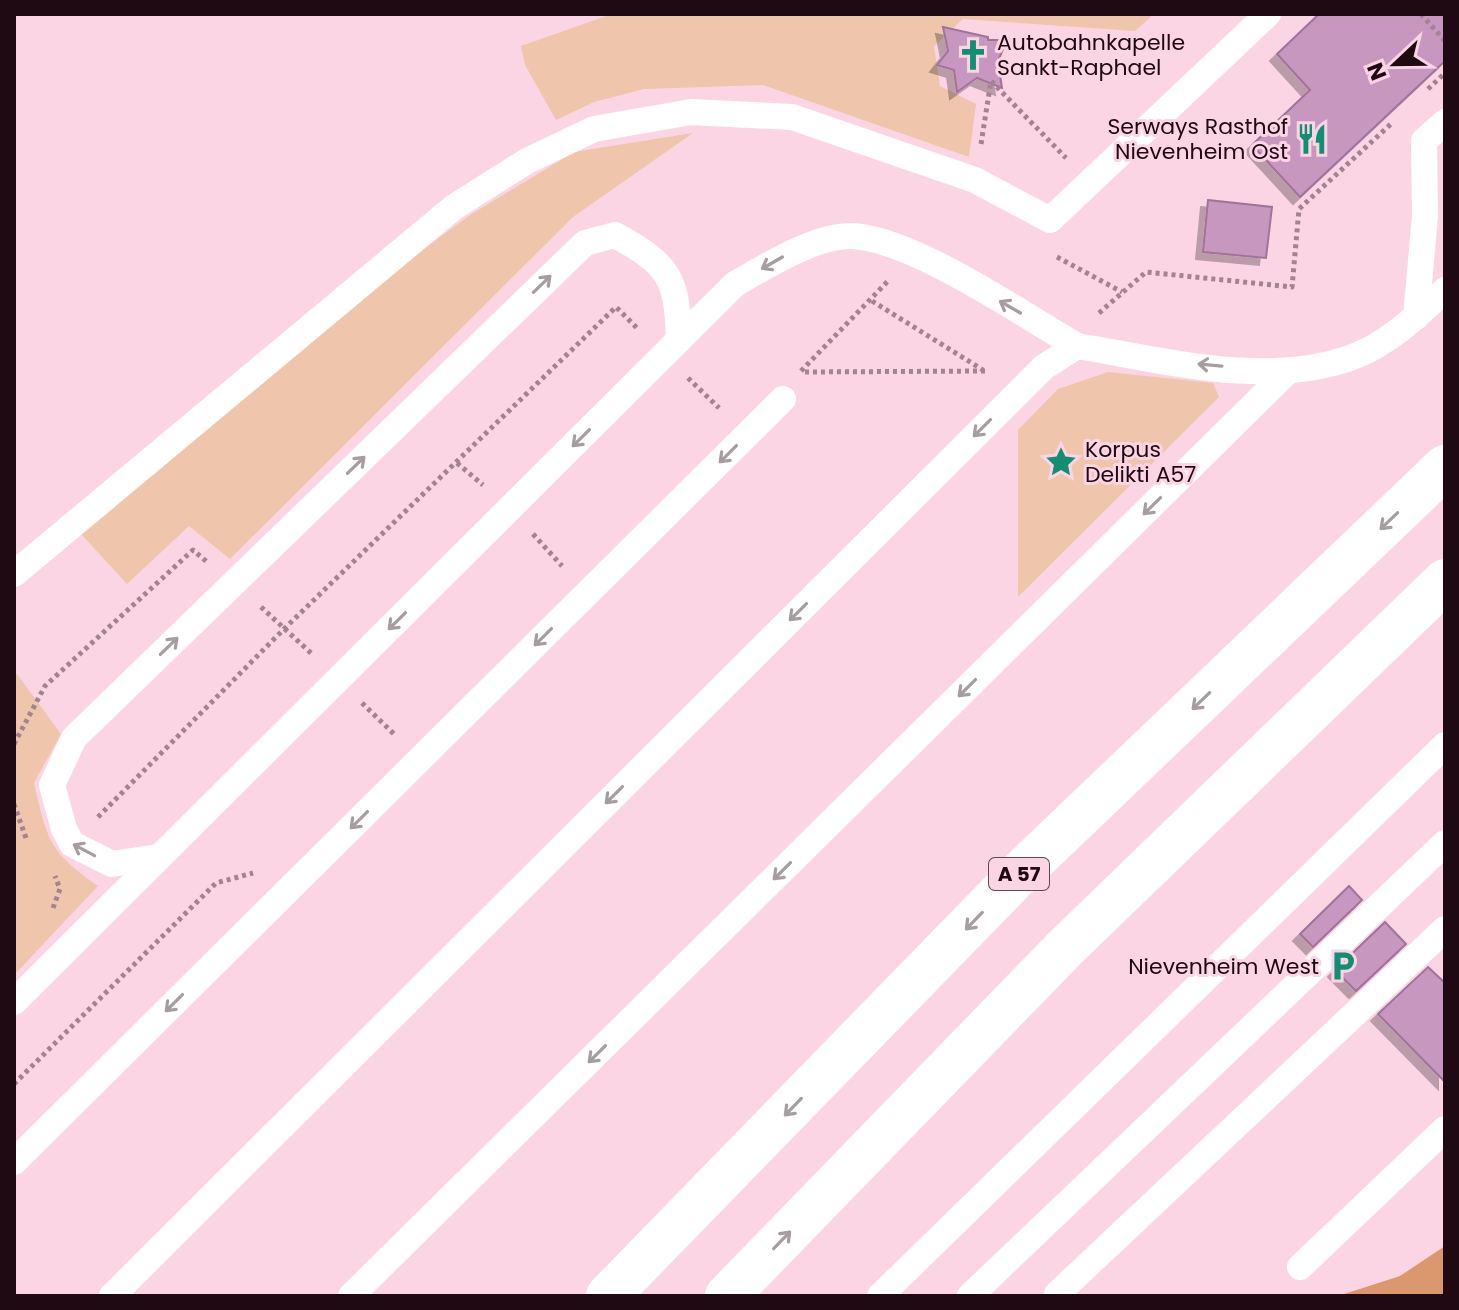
<svg xmlns="http://www.w3.org/2000/svg" width="1459" height="1310" font-family="Poppins,sans-serif">
  <style>
    .green { fill: #efc5ab }
    .forest { fill: #db986e }
    .building { fill: #c797bf; stroke: #a07399; stroke-width: 2; filter: url(#shadow) }
    .lines { fill: none; stroke-linecap: round; stroke-linejoin: round }
    .path { stroke: #a38390; stroke-width: 5; stroke-dasharray: 4 4; stroke-linecap: butt }
    .service { stroke: #fff; stroke-width: 26 }
    .motorway { stroke: #fff; stroke-width: 44 }
    .oneway { stroke: #a59da1 }
    .labels { text-anchor: middle; stroke-width: 6; stroke-linejoin: round; paint-order: stroke }
    .shield { fill: #fcd5e4; stroke: #614752; stroke-width: 2 }
    .shield-label { font-size: 20px; font-weight: bold; fill: #1f0a14 }
    .poi-label { font-size: 22px; fill: #1f0a14; stroke: #fcd5e4; text-anchor: start }
  </style>
  <defs>
    <filter id="shadow"><feDropShadow dx="-7" dy="7" stdDeviation="0" flood-color="#0004"/></filter>
  </defs>
  <rect width="100%" height="100%" fill="#fcd5e4"/>
  <!-- green -->
  <g class="green">
    <polygon points="612,14 1154,14 1135,31 963,19 934,46 940,86 976,104 969,157 763,85 644,89 594,102 556,120 525,65 521,46"/>
    <polygon points="693,133 573,217 230,559 189,526 127,584 81,534 394,271 470,215 574,152"/>
    <polygon points="1108,372 1213,383 1219,397 1018,597 1018,430 1058,389"/>
    <path d="M17,674L61,734L34,783C47,839 49,852 98,886L14,975V677Z"/>
  </g>
  <!-- forest -->
  <polygon class="forest" points="1445,1246 1445,1296 1338,1296 1400,1276"/>
  <!-- building -->
  <g class="building">
    <polygon points="1319,14 1445,14 1445,61 1300,197 1252,145 1310,90 1277,54"/>
    <polygon points="943,27 988,37 988,40 1007,40 998,61 1002,88 977,78 957,92 954,70 937,65 948,51"/>
    <polygon points="1208,200 1272,207 1266,258 1203,252"/>
    <polygon points="1349,886 1362,900 1313,947 1300,934"/>
    <polygon points="1385,922 1406,944 1356,991 1335,970"/>
    <polygon points="1428,967 1445,983 1445,1082 1378,1014"/>
  </g>
  <g class="lines">
    <!-- path -->
    <g class="path">
      <polyline points="1421,14 1445,41"/>
      <polyline points="1428,89 1445,73"/>
      <polyline points="981,144 991,81 1066,158"/>
      <polyline points="1057,257 1122,292"/>
      <polyline points="872,301 983,370"/>
      <polyline points="1099,313 1146,272 1292,287 1299,209 1392,123"/>
      <polyline points="801,371 889,280"/>
      <polyline points="805,372 987,371"/>
      <polyline points="688,378 719,408"/>
      <polyline points="457,463 483,485"/>
      <polyline points="533,534 562,566"/>
      <polyline points="261,607 312,654"/>
      <polyline points="362,703 395,735"/>
      <polyline points="14,744 45,686 193,550 207,562"/>
      <polyline points="14,804 27,841"/>
      <polyline points="98,817 285,628 616,307 638,329"/>
      <polyline points="53,908 60,889 55,876"/>
      <polyline points="14,1084 216,883 253,873"/>
    </g>
    <!-- service -->
    <g class="service">
      <polyline points="1416,317 1425,216 1424,141 1445,122"/>
      <polyline points="14,574 454,207 527,161 594,129 691,112 792,117 975,180 1050,220 1268,14"/>
      <path d="M158,857L112,864L72,844L64,829L52,785L74,738L585,243L615,235C670,265 677,278 679,340"/>
      <path d="M14,1002L735,284C765,267 817,234 853,236C915,240 1020,313 1077,346"/>
      <polyline points="14,1162 783,399"/>
      <polyline points="1300,1267 1445,1129"/>
      <polyline points="1057,1294 1445,929"/>
      <path d="M112,1296L1044,367L1077,346C1164,360 1265,388 1350,358C1387,345 1417,316 1445,290"/>
      <polyline points="351,1296 1287,372"/>
      <polyline points="880,1296 1445,745"/>
      <polyline points="970,1296 1445,843"/>
    </g>
    <!-- motorway -->
    <g class="motorway">
      <polyline points="608,1296 1015,878 1445,467"/>
      <polyline points="727,1296 1065,948 1445,581"/>
    </g>
  </g>
  <!-- one-way arrows -->
  <defs><path id="oneway-shaft" d="M-6 0H5M1.5-3L5.5 0L1.5 3" fill="none" stroke-width="1.6" stroke-linecap="round" stroke-linejoin="round" transform="scale(2)"/></defs>
  <g class="oneway">
    <use href="#oneway-shaft" transform="translate(772 263) rotate(150)"/>
    <use href="#oneway-shaft" transform="translate(542 284) rotate(-44)"/>
    <use href="#oneway-shaft" transform="translate(1010 307) rotate(-150)"/>
    <use href="#oneway-shaft" transform="translate(1210 365) rotate(-175)"/>
    <use href="#oneway-shaft" transform="translate(982 428) rotate(135)"/>
    <use href="#oneway-shaft" transform="translate(581 438) rotate(135)"/>
    <use href="#oneway-shaft" transform="translate(728 454) rotate(135)"/>
    <use href="#oneway-shaft" transform="translate(356 465) rotate(-44)"/>
    <use href="#oneway-shaft" transform="translate(1152 506) rotate(135)"/>
    <use href="#oneway-shaft" transform="translate(1389 521) rotate(136)"/>
    <use href="#oneway-shaft" transform="translate(798 612) rotate(135)"/>
    <use href="#oneway-shaft" transform="translate(397 621) rotate(135)"/>
    <use href="#oneway-shaft" transform="translate(543 637) rotate(135)"/>
    <use href="#oneway-shaft" transform="translate(169 646) rotate(-44)"/>
    <use href="#oneway-shaft" transform="translate(967 688) rotate(135)"/>
    <use href="#oneway-shaft" transform="translate(1201 701) rotate(136)"/>
    <use href="#oneway-shaft" transform="translate(614 795) rotate(135)"/>
    <use href="#oneway-shaft" transform="translate(359 820) rotate(135)"/>
    <use href="#oneway-shaft" transform="translate(84 850) rotate(-152)"/>
    <use href="#oneway-shaft" transform="translate(782 871) rotate(135)"/>
    <use href="#oneway-shaft" transform="translate(974 921) rotate(134)"/>
    <use href="#oneway-shaft" transform="translate(174 1003) rotate(135)"/>
    <use href="#oneway-shaft" transform="translate(597 1054) rotate(135)"/>
    <use href="#oneway-shaft" transform="translate(793 1107) rotate(134)"/>
    <use href="#oneway-shaft" transform="translate(782 1240) rotate(-46)"/>
  </g>
  <!-- icons -->
  <defs>
    <symbol id="church-bare" viewBox="-9 -9 18 18"><path d="M-1.2-6h2.4v3.5h3.3v2.4h-3.3V6h-2.4V-.1h-3.3v-2.4h3.3Z" fill="#118e73" stroke="#fcd5e4" stroke-width="2.5" paint-order="stroke"/></symbol>
    <symbol id="restaurant-bare" viewBox="-9 -9 18 18"><path d="M-5-6h1v4h1v-4h1v4h1v-4h1v5L-1.5 .5V6h-2V.5L-5-1ZM5-6V6H3V1.5H1.5Q1.5-4 5-6Z" fill="#118e73" stroke="#fcd5e4" stroke-width="2.5" paint-order="stroke"/></symbol>
    <symbol id="sight-bare" viewBox="-9 -9 18 18"><path d="M0-6L1.8-2.2L6-1.7L2.9 1.2L3.7 5.4L0 3.3L-3.7 5.4L-2.9 1.2L-6-1.7L-1.8-2.2Z" fill="#118e73" stroke="#fcd5e4" stroke-width="2.5" paint-order="stroke"/></symbol>
    <symbol id="parking-bare" viewBox="-9 -9 18 18"><path d="M-3.5-5.5H1a3.5 3.5 0 0 1 0 7H-1V5.5H-3.5ZM-1-3.4V-.6H.8a1.4 1.4 0 0 0 0-2.8Z" fill="#118e73" stroke="#fcd5e4" stroke-width="2.5" paint-order="stroke"/></symbol>
  </defs>
  <g fill-rule="evenodd">
    <use href="#church-bare" x="951" y="33" width="44" height="44"/>
    <use href="#restaurant-bare" x="1290" y="117" width="44" height="44"/>
    <use href="#sight-bare" x="1039" y="440" width="44" height="44"/>
    <use href="#parking-bare" x="1321" y="944" width="44" height="44"/>
  </g>
  <g class="labels">
    <!-- shield labels -->
    <rect class="shield" x="989" y="858" width="60" height="32" rx="6"/>
    <g class="shield-label">
      <text x="1019" y="881">A 57</text>
    </g>
    <!-- poi labels -->
    <g class="poi-label">
      <text x="997" y="50">Autobahnkapelle<tspan x="997" dy="25">Sankt-Raphael</tspan></text>
      <text x="1288" y="134" text-anchor="end">Serways Rasthof<tspan x="1288" dy="25">Nievenheim Ost</tspan></text>
      <text x="1085" y="457">Korpus<tspan x="1085" dy="25">Delikti A57</tspan></text>
      <text x="1319" y="974" text-anchor="end">Nievenheim West</text>
    </g>
  </g>
  <!-- border -->
  <rect width="1459" height="1310" fill="none" stroke="#1f0a14" stroke-width="32"/>
  <!-- north arrow -->
  <g transform="translate(1395 64) rotate(248)" stroke="#fcd5e4" stroke-width="6" paint-order="stroke">
  <path d="M0-6L14 30L0 20L-14 30Z" fill="#1f0a14"/>
  <text y="-12" font-size="22" font-weight="bold" text-anchor="middle" fill="#1f0a14">N</text>
  </g>
</svg>
